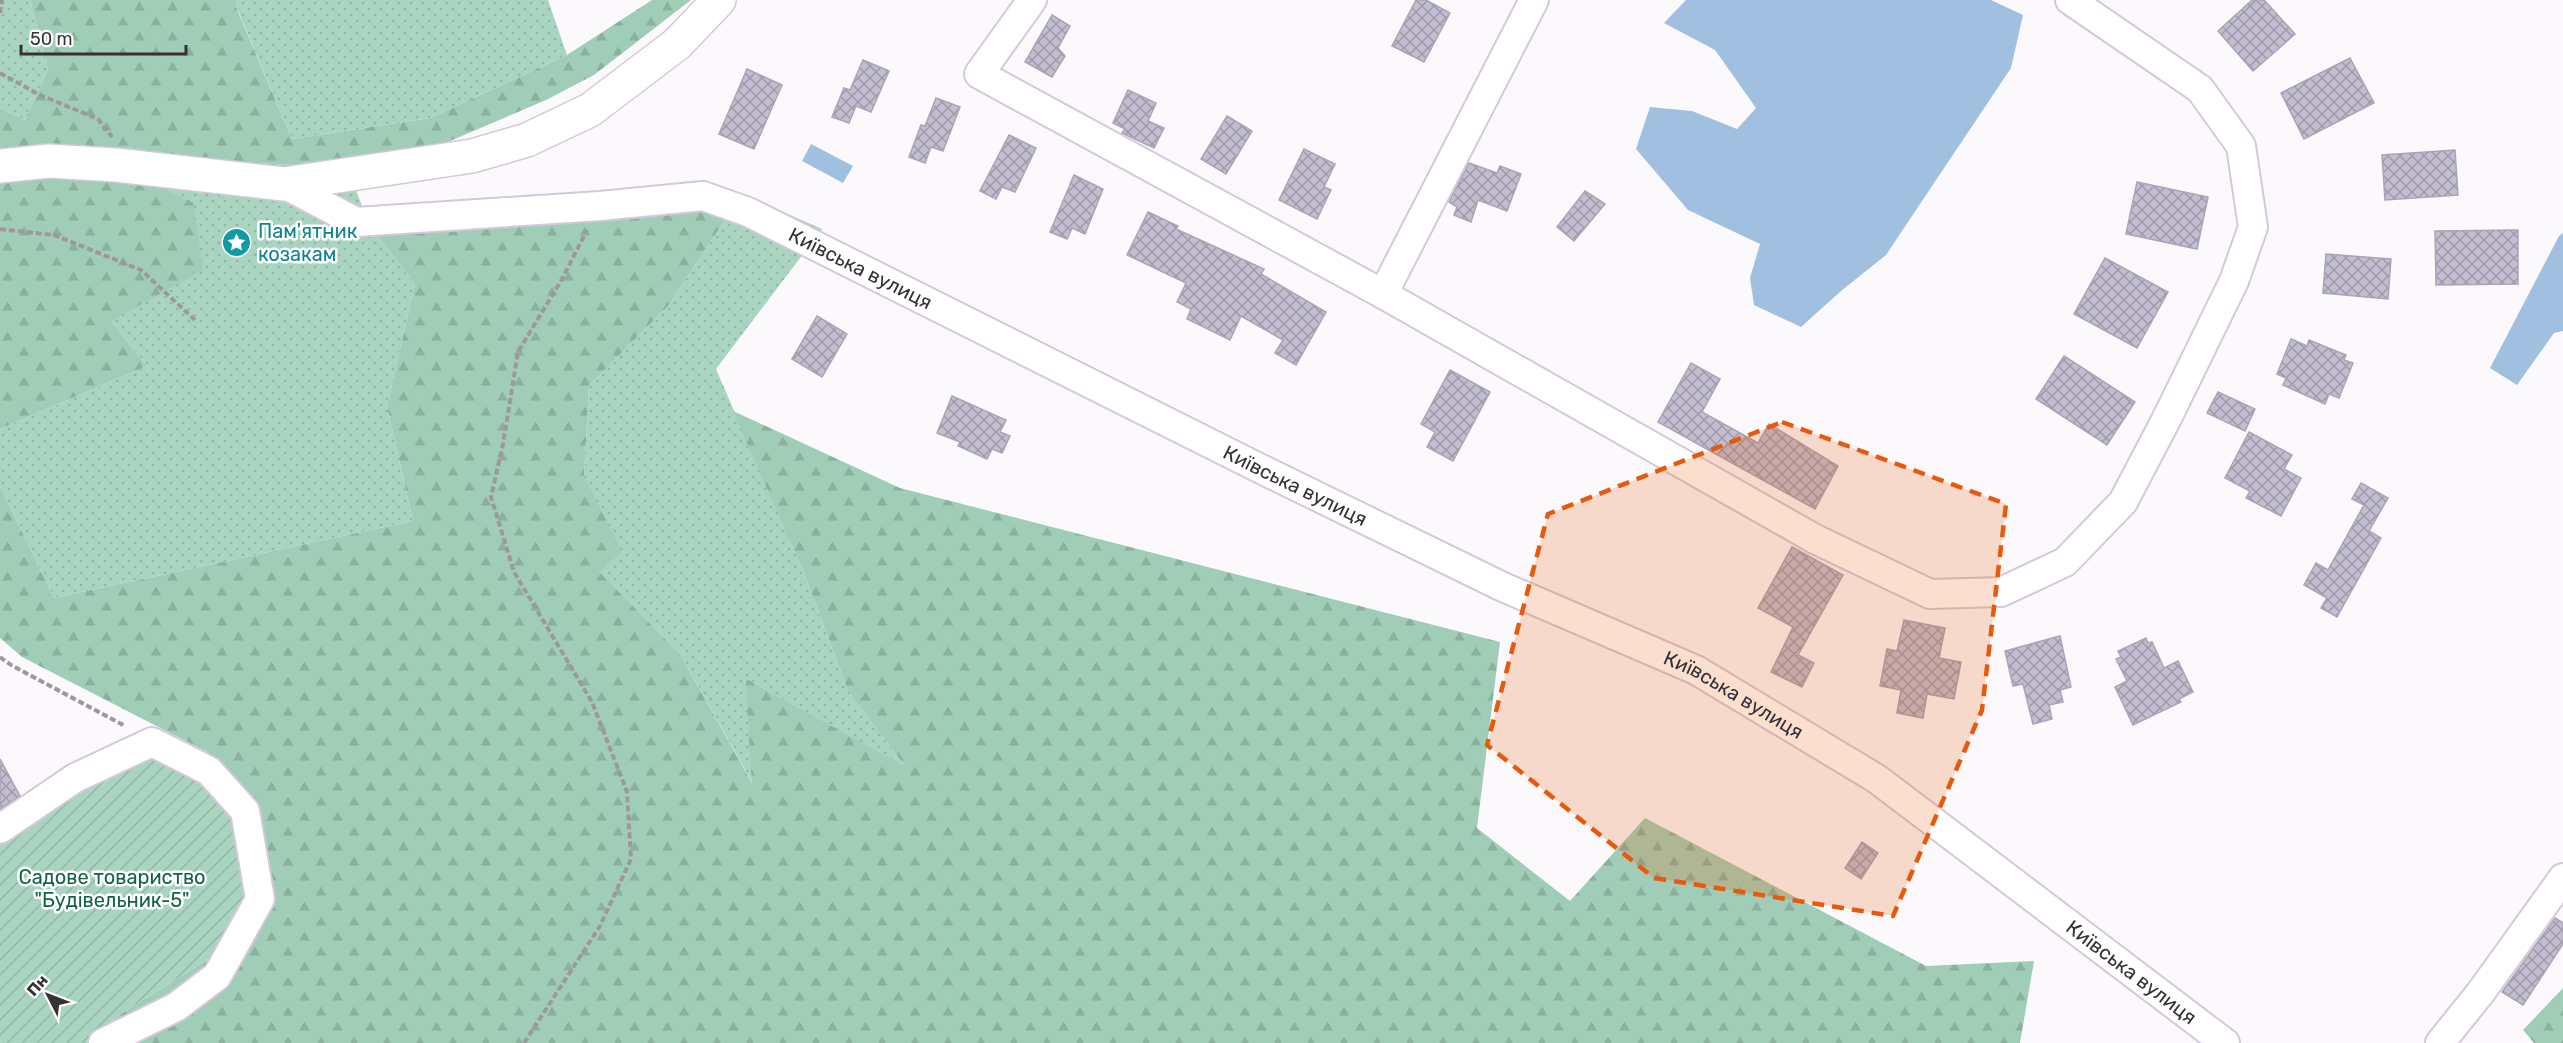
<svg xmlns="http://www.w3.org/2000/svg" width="2563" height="1043" font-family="Rubik,sans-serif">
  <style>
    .grass { fill: url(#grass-dots) }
    .forest { fill: url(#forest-firs) }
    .garden { fill: url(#garden-furrows) }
    .water { fill: #a1c0e0 }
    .building { fill: url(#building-cross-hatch); stroke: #a9a4b6; stroke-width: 1.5 }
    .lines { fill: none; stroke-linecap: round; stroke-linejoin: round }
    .minor-casing { stroke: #d4c8d9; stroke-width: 32 }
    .major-casing { stroke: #d4c8d9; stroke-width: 36 }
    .path { stroke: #9c989d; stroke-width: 4; stroke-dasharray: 6 3; stroke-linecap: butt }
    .minor { stroke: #fff; stroke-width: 28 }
    .major { stroke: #fff; stroke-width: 33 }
    .marked { fill: #e8590c; fill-opacity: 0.2; stroke: #e8590c; stroke-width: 4.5; stroke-dasharray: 12 8; stroke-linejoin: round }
    .labels { text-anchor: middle; stroke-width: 5; stroke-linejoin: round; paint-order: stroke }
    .culture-label { font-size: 20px; fill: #0d838f; stroke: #fff; text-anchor: start }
    .street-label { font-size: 20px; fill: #363137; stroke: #fff }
    .park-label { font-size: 20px; fill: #136246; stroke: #fff }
  </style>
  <defs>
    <pattern id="grass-dots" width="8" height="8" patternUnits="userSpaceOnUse" patternTransform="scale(1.5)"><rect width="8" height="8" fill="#a9d5c0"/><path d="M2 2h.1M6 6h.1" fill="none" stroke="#92b7a6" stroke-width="1.8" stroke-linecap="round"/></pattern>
    <pattern id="forest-firs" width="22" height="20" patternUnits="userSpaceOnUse" patternTransform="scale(1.5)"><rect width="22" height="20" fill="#a0cdb7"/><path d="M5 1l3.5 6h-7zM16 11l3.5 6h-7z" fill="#8ab09e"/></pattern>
    <pattern id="garden-furrows" width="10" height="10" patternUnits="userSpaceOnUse" patternTransform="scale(1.5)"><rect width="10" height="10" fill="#a9d5c0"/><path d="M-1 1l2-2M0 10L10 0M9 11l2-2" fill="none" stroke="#92b7a6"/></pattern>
    <pattern id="building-cross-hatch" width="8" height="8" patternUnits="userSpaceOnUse" patternTransform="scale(1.5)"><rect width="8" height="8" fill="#c2bdd0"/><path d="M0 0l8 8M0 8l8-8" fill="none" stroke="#9e9aaa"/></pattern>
  </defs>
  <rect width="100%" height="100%" fill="#fcf9fd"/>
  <!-- grass -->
  <g class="grass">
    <polygon points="0,0 30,0 48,69 25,120 0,108"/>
    <polygon points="237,0 548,0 567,55 430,118 292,139 236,6"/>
    <polygon points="131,145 166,159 316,166 349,173 371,228 415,284 387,406 413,521 54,598 0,486 0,429 147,366 111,321 116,165"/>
    <polygon points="742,194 822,229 716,369 804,573 848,691 908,769 745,678 753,784 680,654 598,572 584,476 589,386 669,305"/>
  </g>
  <!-- forest -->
  <g class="forest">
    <polygon points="30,0 237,0 236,7 292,139 430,118 567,55 652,0 691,0 594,75 546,100 450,141 386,158 316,166 166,159 131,146 116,165 193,203 203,270 111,321 147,366 0,429 0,108 25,120 48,69"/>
    <polygon points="742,194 669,305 589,386 584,476 622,552 599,572 680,654 752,783 745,678 906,767 848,691 804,573 733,411 900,488 1500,642 1477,828 1570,901 1645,818 1926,966 2034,961 2020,1043 102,1043 113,1019 208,959 252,804 209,753 22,657 0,638 0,486 54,598 413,521 387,406 415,284 371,228"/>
    <polygon points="2563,988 2563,1043 2534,1043 2523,1030"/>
  </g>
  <!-- garden -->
  <polygon class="garden" points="152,745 209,753 252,804 256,871 236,919 208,959 113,1019 102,1043 0,1043 0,819"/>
  <!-- water -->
  <g class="water">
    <polygon points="1686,0 1991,0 2023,15 2011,68 1886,255 1841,291 1801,327 1754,305 1750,278 1760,244 1688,210 1636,149 1650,107 1692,111 1737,129 1756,108 1715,50 1664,23"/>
    <polygon points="811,144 853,166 843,183 802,161"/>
    <polygon points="2563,233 2563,331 2554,333 2517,385 2490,368 2559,236"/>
  </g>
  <!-- building -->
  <g class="building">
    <polygon points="1416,0 1426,0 1450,13 1424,62 1392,46"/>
    <polygon points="2252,0 2264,0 2295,34 2253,71 2218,31"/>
    <polygon points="1052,15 1070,26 1058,48 1065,56 1052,77 1025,62"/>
    <polygon points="2350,58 2374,103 2304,139 2281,93"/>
    <polygon points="863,60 889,71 871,112 856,106 849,123 832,117 844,88 850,90"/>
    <polygon points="747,69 782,85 754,149 719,134"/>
    <polygon points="1128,90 1156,103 1148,121 1164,128 1154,148 1122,133 1125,129 1113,123"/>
    <polygon points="936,98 960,107 943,151 931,147 925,163 909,157 921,125 925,126"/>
    <polygon points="1227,116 1252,131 1226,174 1201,159"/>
    <polygon points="1009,135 1036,148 1015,192 1002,187 996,199 980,191"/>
    <polygon points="1304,149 1335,164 1324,187 1331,190 1317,219 1279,200"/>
    <polygon points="2455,150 2458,195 2385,200 2382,155"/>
    <polygon points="1469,163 1497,173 1500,166 1521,174 1507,211 1478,200 1471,222 1454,215 1457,207 1449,202"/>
    <polygon points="1074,175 1103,189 1085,234 1072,228 1067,239 1050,232"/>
    <polygon points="2137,182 2208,197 2197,249 2126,234"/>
    <polygon points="1585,191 1605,204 1574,241 1557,227"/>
    <polygon points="1148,212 1178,226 1176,229 1264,269 1261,274 1326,312 1296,365 1275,353 1283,340 1241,316 1230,340 1187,319 1191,309 1177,302 1186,283 1127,255"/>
    <polygon points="2518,230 2518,284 2436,285 2435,231"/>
    <polygon points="2326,254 2391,259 2388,299 2323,293"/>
    <polygon points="2105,258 2168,292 2137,348 2074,314"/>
    <polygon points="817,316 847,334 822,377 792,359"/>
    <polygon points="2291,339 2307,346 2309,340 2346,355 2344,360 2353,363 2339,398 2329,394 2325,404 2283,385 2286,378 2277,374"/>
    <polygon points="2064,356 2135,402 2107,445 2036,399"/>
    <polygon points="1691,363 1720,379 1702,412 1758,443 1769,424 1838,466 1815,509 1658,422"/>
    <polygon points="1450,370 1490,392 1453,461 1427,447 1435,432 1421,424"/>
    <polygon points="2218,392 2255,409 2245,431 2207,413"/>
    <polygon points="952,396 1006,420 1000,432 1010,436 1002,453 992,449 987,459 958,446 960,442 937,433"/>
    <polygon points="2249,432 2292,455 2284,469 2301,478 2281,516 2246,498 2250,491 2225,478"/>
    <polygon points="2361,483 2388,498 2369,531 2381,538 2337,617 2321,608 2327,598 2304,585 2316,563 2328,570 2364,505 2352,499"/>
    <polygon points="1792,547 1843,575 1798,655 1814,663 1802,687 1771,672 1793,627 1758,608"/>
    <polygon points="1904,620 1945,628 1939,658 1961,662 1954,699 1927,694 1923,718 1897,713 1901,690 1880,686 1887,649 1897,651"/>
    <polygon points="2060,636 2071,687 2060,690 2063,702 2049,705 2052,719 2033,724 2023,684 2013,686 2005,651"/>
    <polygon points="2146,638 2148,643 2152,642 2164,668 2178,661 2193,692 2179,699 2181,702 2133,725 2115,687 2127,681 2116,659 2121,657 2118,651"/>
    <polygon points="0,759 20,796 0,809"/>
    <polygon points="1862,842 1878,853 1861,879 1845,868"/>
    <polygon points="2555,918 2563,923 2563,944 2523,1005 2502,992"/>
  </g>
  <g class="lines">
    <defs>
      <g id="minor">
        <polyline points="1032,0 979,74 1383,294 1815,539 1930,594 2001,592 2065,562 2123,502 2167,418 2234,281 2253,227 2241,146 2200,89 2070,0"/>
        <path id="s1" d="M284,184L356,222L600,206L703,196L748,212L1259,468L1503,587L1696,670L1877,779L2225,1043"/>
        <polyline points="1383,294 1534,0"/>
        <polyline points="0,829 75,778 152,742 209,771 245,811 260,899 217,976 176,1007 103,1043"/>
        <polyline points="2440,1043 2481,992 2563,878"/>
      </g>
      <polyline id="major" points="0,166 49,161 116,165 284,184 472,156 527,140 590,110 677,44 719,0"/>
    </defs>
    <!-- minor casing -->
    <use href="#minor" class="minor-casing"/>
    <!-- major casing -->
    <use href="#major" class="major-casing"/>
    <!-- path -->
    <g class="path">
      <polyline points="0,13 2,0"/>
      <polyline points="0,73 40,95 98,119 112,137"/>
      <polyline points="0,229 54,235 141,270 195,320"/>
      <polyline points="0,657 11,665 125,726"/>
      <polyline points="524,1043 600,926 631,859 627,792 592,702 514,572 491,497 503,444 518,352 562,279 587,230"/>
    </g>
    <!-- minor -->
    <use href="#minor" class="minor"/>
    <!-- major -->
    <use href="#major" class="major"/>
  </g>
  <!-- marked area -->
  <path class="marked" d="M1782,422L2006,504L1982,710L1893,916L1654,878L1487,745L1548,514Z"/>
  <!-- icons -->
  <defs>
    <symbol id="sight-disc" viewBox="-11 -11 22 22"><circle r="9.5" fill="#0f9aa8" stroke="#fff"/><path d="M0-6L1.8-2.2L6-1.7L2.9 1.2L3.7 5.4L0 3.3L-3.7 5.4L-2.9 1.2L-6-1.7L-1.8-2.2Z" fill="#fff"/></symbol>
  </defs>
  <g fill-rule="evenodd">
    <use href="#sight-disc" x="220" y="226" width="33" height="33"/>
  </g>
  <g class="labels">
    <!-- culture labels -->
    <g class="culture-label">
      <text x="258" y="238">Пам'ятник<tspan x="258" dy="23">козакам</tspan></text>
    </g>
    <!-- street labels -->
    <g class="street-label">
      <text dy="7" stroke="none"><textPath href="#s1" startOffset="603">Київська вулиця</textPath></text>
      <text dy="7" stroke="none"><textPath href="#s1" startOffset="1089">Київська вулиця</textPath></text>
      <text dy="7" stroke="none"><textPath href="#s1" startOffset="1575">Київська вулиця</textPath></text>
      <text dy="7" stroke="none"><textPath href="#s1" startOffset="2061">Київська вулиця</textPath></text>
    </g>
    <!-- park labels -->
    <g class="park-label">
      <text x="112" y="884">Садове товариство<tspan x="112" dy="23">"Будівельник-5"</tspan></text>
    </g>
  </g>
  <!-- north arrow -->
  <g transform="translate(48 995) rotate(312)" stroke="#ffffff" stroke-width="4.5" paint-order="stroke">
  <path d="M0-4.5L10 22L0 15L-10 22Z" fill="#363137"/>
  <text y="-9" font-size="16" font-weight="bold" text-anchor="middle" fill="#363137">Пн</text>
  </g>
  <!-- scale -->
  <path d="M21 45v9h165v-9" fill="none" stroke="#363137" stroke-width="3"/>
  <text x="30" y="45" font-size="18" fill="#363137" stroke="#ffffff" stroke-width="4.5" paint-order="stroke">50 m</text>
</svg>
